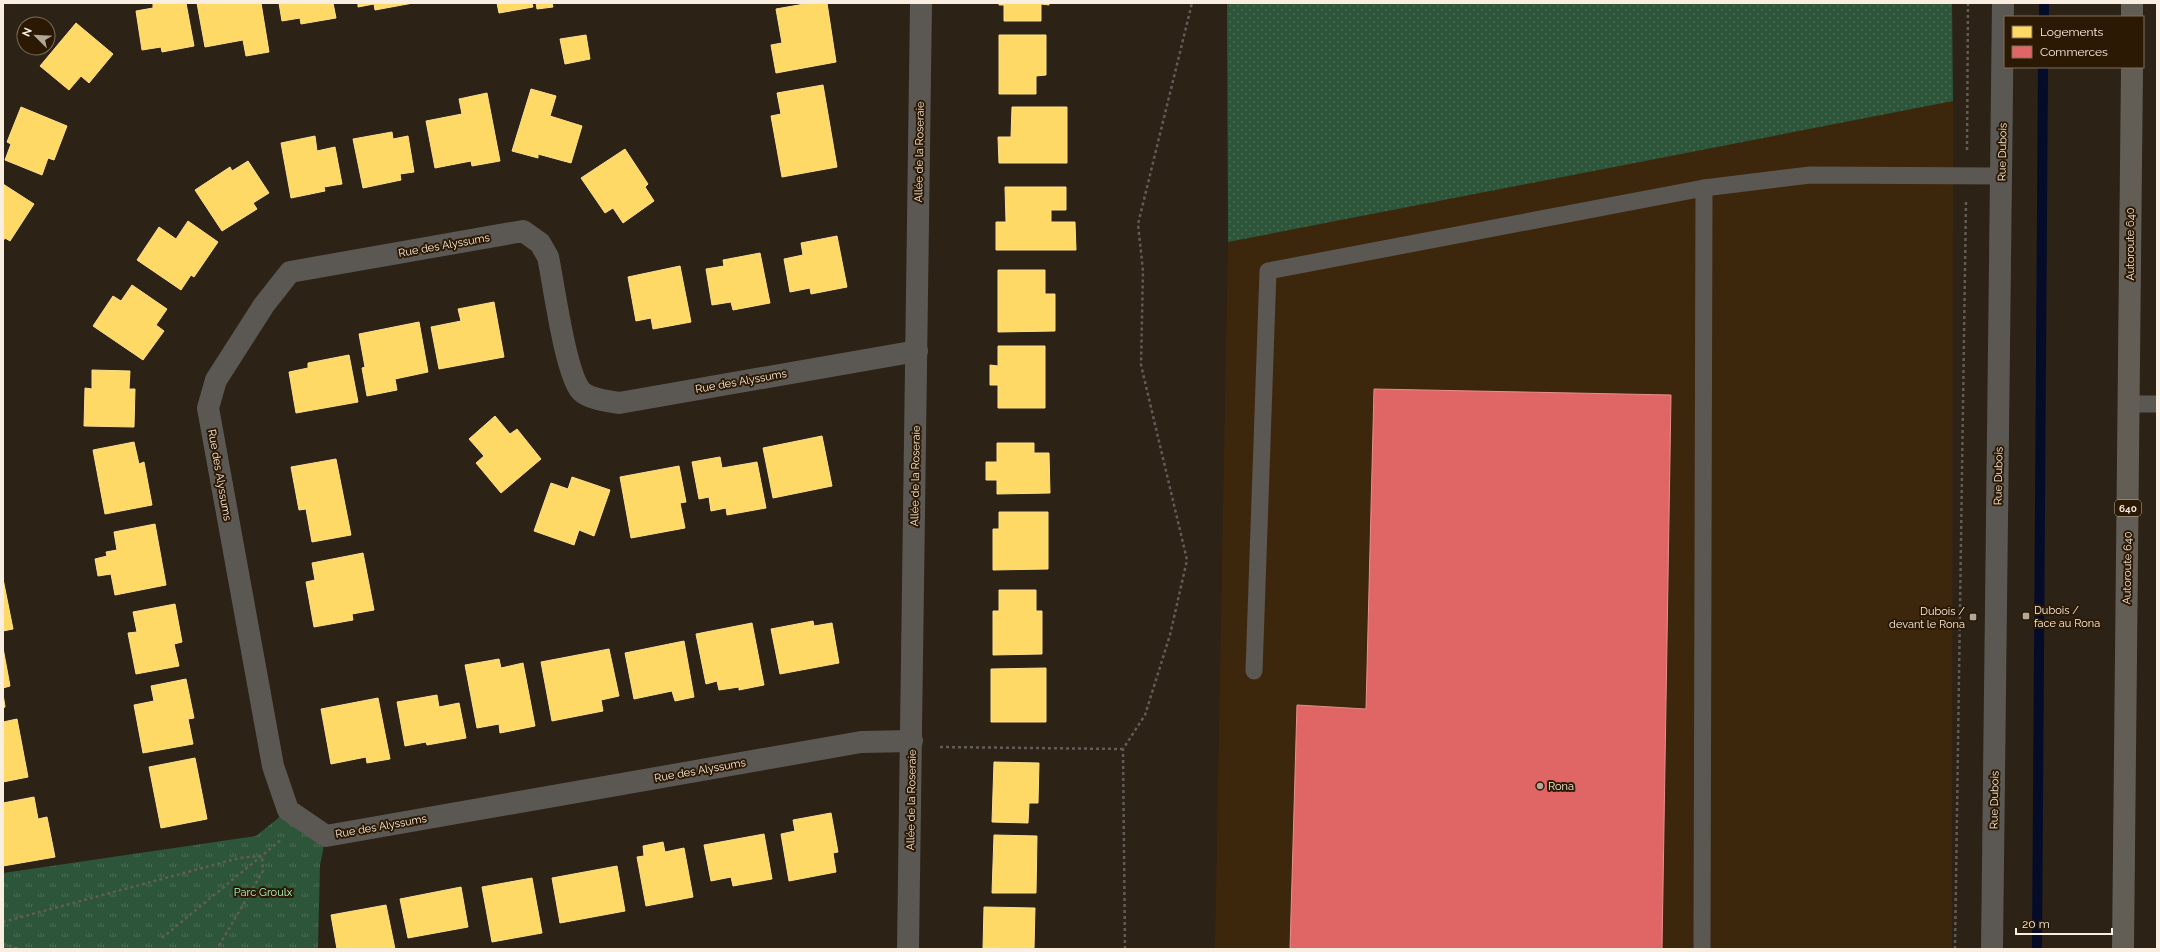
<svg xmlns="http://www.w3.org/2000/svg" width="2160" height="952" font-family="Raleway,sans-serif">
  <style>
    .built { fill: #3d270c }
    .grass { fill: url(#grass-dots) }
    .park { fill: url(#park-tufts) }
    .homes { fill: #ffd966; stroke: #fedf8b }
    .shops { fill: #e06666; stroke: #e88f8b }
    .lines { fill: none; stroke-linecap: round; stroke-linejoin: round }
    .stream { stroke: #040c2a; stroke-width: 10 }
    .path { stroke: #615d56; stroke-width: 2.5; stroke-dasharray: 3 3; stroke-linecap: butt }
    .service { stroke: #5b5853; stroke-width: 17 }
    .minor { stroke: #5b5853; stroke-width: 22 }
    .tertiary { stroke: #5b5853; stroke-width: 22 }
    .motorway { stroke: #635e55; stroke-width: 22 }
    .poi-dot { fill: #b2a799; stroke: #2c1904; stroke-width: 1.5 }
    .labels { text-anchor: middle; stroke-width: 4; stroke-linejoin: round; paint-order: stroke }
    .shield { fill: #2c1904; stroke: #bcae9e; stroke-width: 1 }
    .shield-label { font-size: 10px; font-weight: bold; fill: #faeee0 }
    .street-label { font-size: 11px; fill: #faeee0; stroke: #2c1904 }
    .poi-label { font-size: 11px; fill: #faeee0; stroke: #2c1904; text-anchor: start }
    .park-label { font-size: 11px; fill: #aaf8c4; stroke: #2c1904 }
  </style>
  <defs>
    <pattern id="grass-dots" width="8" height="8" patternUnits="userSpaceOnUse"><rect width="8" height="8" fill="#2c5539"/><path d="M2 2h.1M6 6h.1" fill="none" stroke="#4c6e55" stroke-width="1.8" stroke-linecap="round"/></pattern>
    <pattern id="park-tufts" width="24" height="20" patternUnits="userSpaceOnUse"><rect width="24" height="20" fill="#2c5539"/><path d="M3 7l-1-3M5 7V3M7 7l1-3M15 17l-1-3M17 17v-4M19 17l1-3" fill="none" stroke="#4c6e55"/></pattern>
  </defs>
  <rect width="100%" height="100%" fill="#2c2216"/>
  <!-- built -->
  <polygon class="built" points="1953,101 1952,949 1215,949 1228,242 1835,106"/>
  <!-- grass -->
  <polygon class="grass" points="1227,3 1952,3 1953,101 1228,242"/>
  <!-- park -->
  <polygon class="park" points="288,810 326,836 320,865 318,949 3,949 3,873 256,836"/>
  <!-- homes -->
  <g class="homes">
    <polygon points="153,3 186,3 194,46 162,52 161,47 142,50 136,11 153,8"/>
    <polygon points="197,3 261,3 269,52 246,56 243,40 205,47"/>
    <polygon points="279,3 333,3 336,18 301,24 300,18 282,21"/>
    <polygon points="358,3 413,3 375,10 374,4 358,7"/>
    <polygon points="497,3 532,3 533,7 499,13"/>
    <polygon points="536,3 552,3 553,7 537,9"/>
    <polygon points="810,3 827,3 836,62 776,73 771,45 782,43 776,9"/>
    <polygon points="999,3 1049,3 1049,5 1041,4 1041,21 1004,21 1004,5 999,5"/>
    <polygon points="76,23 113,54 89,83 81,76 69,90 40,66"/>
    <polygon points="586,35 590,59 565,64 560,39"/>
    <polygon points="999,35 1046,35 1046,75 1036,76 1036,94 999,94"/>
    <polygon points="823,85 837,167 782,177 771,116 781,114 777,93"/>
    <polygon points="531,89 556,96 550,116 582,126 571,163 538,154 538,158 512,151"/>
    <polygon points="487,93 500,161 472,166 471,161 435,168 426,121 462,114 459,99"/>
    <polygon points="21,107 67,126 54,160 48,158 42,175 5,160 11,144 7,142"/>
    <polygon points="1012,107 1067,107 1067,163 999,163 998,137 1011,137"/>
    <polygon points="392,132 393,139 408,136 414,172 400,174 401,180 363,188 353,139"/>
    <polygon points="315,136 317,151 335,147 342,184 324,187 325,191 291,198 281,143"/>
    <polygon points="625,149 648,184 645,187 654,201 623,223 613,208 605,213 581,178"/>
    <polygon points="248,161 269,193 253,203 257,209 222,231 195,190 230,167 232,171"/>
    <polygon points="3,184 34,204 10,241 5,238 3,241"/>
    <polygon points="1005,187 1066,187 1066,210 1051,210 1051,222 1075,222 1076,250 996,250 996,222 1006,222"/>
    <polygon points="188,221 218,242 194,277 191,275 181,290 137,260 159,227 176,239"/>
    <polygon points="837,236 847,287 811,294 810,288 790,292 784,259 803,255 801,243"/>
    <polygon points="760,253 770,303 733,310 731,302 712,305 706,269 724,266 723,260"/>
    <polygon points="680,266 691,322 653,329 651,318 636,321 628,277"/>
    <polygon points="998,270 1045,270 1045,294 1055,294 1055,331 998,332"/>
    <polygon points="132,285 167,309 156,325 164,331 143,360 93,326 113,296 121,301"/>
    <polygon points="494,302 504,357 439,369 431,327 461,321 458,309"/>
    <polygon points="419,322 428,372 395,379 397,390 367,396 362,368 365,367 359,334"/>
    <polygon points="998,346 1045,346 1045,408 998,408 998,385 990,385 990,365 998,366"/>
    <polygon points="349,355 358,402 296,413 289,372 308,368 308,363"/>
    <polygon points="92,370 130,371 129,389 135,389 134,427 84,426 85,388 92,389"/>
    <polygon points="495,416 510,434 517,429 541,459 501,493 476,463 484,456 469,439"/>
    <polygon points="822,436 832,486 773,498 763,448"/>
    <polygon points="134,442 139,464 144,462 152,505 105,514 93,450"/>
    <polygon points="997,443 1034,443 1034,453 1049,453 1050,493 997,494 997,480 986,480 986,462 997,462"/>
    <polygon points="720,457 722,468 757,462 766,508 727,515 726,508 711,511 709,497 699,499 692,462"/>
    <polygon points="336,459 351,535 312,542 306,509 299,510 291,467"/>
    <polygon points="679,466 686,502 680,503 685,528 631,538 620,477"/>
    <polygon points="572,477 610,490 594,536 579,530 574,545 534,531 551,483 568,489"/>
    <polygon points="999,512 1048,512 1048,569 993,570 993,529 999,529"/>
    <polygon points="155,524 166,585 115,595 111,574 98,576 95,559 107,556 106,552 117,550 114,532"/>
    <polygon points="363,553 374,610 352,614 353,620 314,627 306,582 315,580 312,563"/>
    <polygon points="3,579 13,629 3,631"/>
    <polygon points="999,590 1036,590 1036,611 1042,611 1042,654 993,655 993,611 999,611"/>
    <polygon points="175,604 182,642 174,644 179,666 136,674 128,633 137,632 133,612"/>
    <polygon points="813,621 814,626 832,623 839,663 780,674 771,629"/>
    <polygon points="752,623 764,685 739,690 739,687 719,690 717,681 706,684 696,634"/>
    <polygon points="684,641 694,697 675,701 672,691 634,699 625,653"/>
    <polygon points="3,648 10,686 3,688"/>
    <polygon points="609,649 619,696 601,700 603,711 552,721 541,662"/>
    <polygon points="499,659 501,668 523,663 535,726 500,733 499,724 477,728 465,665"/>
    <polygon points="1046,668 1046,722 991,722 991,669"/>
    <polygon points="186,679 194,718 188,719 193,744 143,753 134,705 154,701 151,686"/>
    <polygon points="3,694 5,707 3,708"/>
    <polygon points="437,695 439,707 459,703 466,738 427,745 426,742 405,746 397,702"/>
    <polygon points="378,698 390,759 367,763 366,757 331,764 321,709"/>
    <polygon points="17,719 28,777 3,782 3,722"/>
    <polygon points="195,758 207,819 161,828 149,767"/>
    <polygon points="994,762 1039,763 1038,803 1029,803 1028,823 992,822"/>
    <polygon points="34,797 38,819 47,817 55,857 3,866 3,803"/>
    <polygon points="831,813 838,852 833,853 836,872 789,881 781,834 795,831 793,820"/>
    <polygon points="764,834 772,879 733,886 731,877 711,881 704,845"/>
    <polygon points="994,835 1037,836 1036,893 992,893"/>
    <polygon points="663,842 665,852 684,848 693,897 646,906 637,857 644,856 643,846"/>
    <polygon points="617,866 625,911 560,923 552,878"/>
    <polygon points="532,878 542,933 492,942 482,887"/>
    <polygon points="461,887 468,927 408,938 400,899"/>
    <polygon points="386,905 395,949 337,949 331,915"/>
    <polygon points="984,907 1035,908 1034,949 983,948"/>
  </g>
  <!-- shops -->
  <polygon class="shops" points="1374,389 1671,395 1662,949 1290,949 1297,705 1366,709"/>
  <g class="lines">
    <!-- stream -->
    <g class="stream">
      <polyline points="2044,17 2044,3"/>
      <polyline points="2037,949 2043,67"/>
    </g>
    <!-- path -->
    <g class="path">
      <polyline points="1967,150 1968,3"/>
      <polyline points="940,747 1123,749"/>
      <polyline points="3,922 239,858 262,856 263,871 217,949"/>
      <polyline points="162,938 282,839"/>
      <polyline points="3,944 20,949"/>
      <polyline points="1125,949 1123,749 1145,715 1170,635 1187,560 1141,365 1143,271 1138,224 1192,3"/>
      <polyline points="1955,949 1966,201"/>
    </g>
    <!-- service -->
    <g class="service">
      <polyline points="2129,404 2157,404"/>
      <polyline points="1254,671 1268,271 1704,188 1810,175 2001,176"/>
      <polyline points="1702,949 1704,188"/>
    </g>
    <!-- minor -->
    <g class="minor">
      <path d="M912,741L861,742L326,836L288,810L273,766L208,408L216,380L264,305L290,272L523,231L540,243L548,257C554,285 565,372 581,391C589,399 608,401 619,403L917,351"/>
      <polyline points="908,949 921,3"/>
    </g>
    <!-- tertiary -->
    <polyline class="tertiary" points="1992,949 2003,3"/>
    <!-- motorway -->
    <g class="motorway">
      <polyline points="2132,17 2132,3"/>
      <polyline points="2123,949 2132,67"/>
    </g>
  </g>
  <!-- markers -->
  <g class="poi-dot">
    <rect x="2022" y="612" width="8" height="8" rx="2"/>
    <rect x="1969" y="613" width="8" height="8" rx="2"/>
    <circle cx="1540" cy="786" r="4"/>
  </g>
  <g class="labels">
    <!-- shield labels -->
    <rect class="shield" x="2115" y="500" width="26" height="16" rx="3"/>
    <g class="shield-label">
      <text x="2128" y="512">640</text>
    </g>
    <!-- street labels -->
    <g class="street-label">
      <text transform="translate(919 152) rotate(-89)" y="4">Allée de la Roseraie</text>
      <text transform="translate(2002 152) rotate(-89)" y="4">Rue Dubois</text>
      <text transform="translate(2130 244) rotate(-90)" y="4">Autoroute 640</text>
      <text transform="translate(444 245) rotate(-10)" y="4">Rue des Alyssums</text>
      <text transform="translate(741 381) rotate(-10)" y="4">Rue des Alyssums</text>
      <text transform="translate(220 475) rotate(80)" y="4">Rue des Alyssums</text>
      <text transform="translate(915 476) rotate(-89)" y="4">Allée de la Roseraie</text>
      <text transform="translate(1998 476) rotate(-89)" y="4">Rue Dubois</text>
      <text transform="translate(2127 568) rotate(-89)" y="4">Autoroute 640</text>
      <text transform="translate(700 770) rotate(-10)" y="4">Rue des Alyssums</text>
      <text transform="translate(911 800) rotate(-89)" y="4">Allée de la Roseraie</text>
      <text transform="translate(1994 800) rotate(-89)" y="4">Rue Dubois</text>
      <text transform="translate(381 826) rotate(-10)" y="4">Rue des Alyssums</text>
    </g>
    <!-- poi labels -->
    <g class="poi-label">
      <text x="2034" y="614">Dubois /<tspan x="2034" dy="13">face au Rona</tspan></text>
      <text x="1965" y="615" text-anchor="end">Dubois /<tspan x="1965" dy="13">devant le Rona</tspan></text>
      <text x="1548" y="790">Rona</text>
    </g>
    <!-- park labels -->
    <g class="park-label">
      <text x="263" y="896">Parc Groulx</text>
    </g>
  </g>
  <!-- border -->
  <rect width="2160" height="952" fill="none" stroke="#faeee0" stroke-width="8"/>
  <!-- legend -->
  <rect x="2004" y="16" width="140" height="52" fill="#2c1904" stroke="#7e6e5c"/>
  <rect x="2012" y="26" width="20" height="12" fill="#ffd966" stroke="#7e6e5c"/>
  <text x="2040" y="36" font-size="12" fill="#faeee0">Logements</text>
  <rect x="2012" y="46" width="20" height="12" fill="#e06666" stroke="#7e6e5c"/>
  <text x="2040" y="56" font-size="12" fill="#faeee0">Commerces</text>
  <!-- north arrow -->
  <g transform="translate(36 36) rotate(294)"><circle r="19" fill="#2c1904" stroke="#7e6e5c"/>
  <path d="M0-3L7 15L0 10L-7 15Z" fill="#b2a799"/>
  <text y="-6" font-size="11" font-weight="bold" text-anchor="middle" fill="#faeee0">N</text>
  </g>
  <!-- scale -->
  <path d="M2016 928v6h96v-6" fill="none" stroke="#faeee0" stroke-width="2"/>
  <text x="2022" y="928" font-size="12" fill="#faeee0" stroke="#2c1904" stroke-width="3" paint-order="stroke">20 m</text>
</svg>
